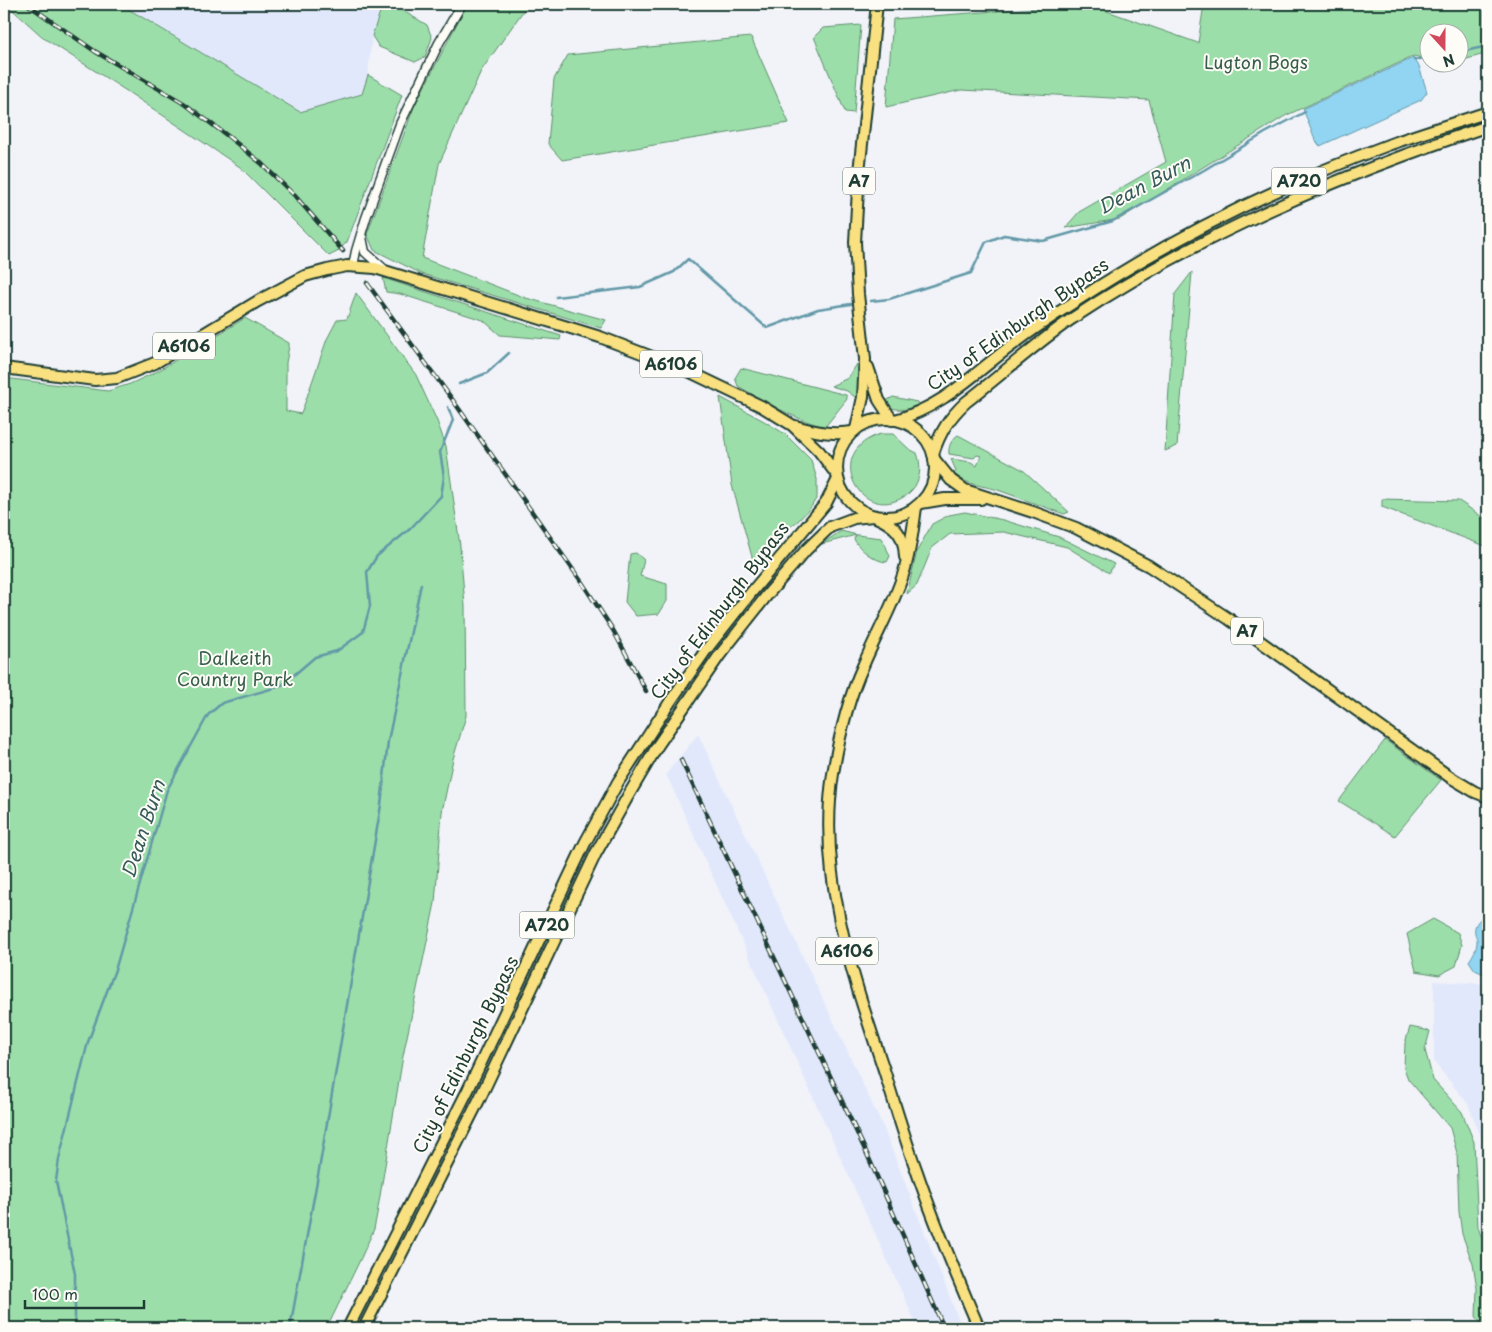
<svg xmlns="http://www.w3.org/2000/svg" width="1492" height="1332" font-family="'Playpen Sans',sans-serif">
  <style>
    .built { fill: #e2e8fb }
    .green { fill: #9cdea9; stroke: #5e8e6e }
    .water { fill: #91d5f3; stroke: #6398a7 }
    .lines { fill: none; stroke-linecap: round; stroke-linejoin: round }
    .stream { stroke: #6398a7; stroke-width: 2.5 }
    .tertiary-casing { stroke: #1f3d34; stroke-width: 11 }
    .primary-casing { stroke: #1f3d34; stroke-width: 14 }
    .trunk-casing { stroke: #1f3d34; stroke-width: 14 }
    .tertiary { stroke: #fdfcf7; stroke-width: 8 }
    .primary { stroke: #f9e181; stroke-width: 10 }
    .trunk { stroke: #f9e181; stroke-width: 10 }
    .rail-casing { stroke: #1f3d34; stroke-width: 4.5 }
    .rail { stroke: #fdfcf7; stroke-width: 2.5; stroke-dasharray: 8; stroke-linecap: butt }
    .labels { text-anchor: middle; stroke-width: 4; stroke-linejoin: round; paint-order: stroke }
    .shield { fill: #fdfcf7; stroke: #62766e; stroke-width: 1 }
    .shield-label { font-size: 16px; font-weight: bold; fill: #1f3d34 }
    .park-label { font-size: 18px; fill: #385d4b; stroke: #fdfcf7 }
    .street-label { font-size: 18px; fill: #1f3d34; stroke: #fdfcf7 }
    .water-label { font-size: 19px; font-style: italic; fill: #365b5a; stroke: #fdfcf7 }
  </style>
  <rect width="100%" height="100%" fill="#f1f3f9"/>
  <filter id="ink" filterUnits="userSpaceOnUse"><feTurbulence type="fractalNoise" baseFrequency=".02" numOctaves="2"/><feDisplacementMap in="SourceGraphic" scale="10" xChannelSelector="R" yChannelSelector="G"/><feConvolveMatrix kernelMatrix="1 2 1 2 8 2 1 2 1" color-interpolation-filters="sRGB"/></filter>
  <g filter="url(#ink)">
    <!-- built -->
    <g class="built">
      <polygon points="120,4 388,4 381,9 372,36 368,75 363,94 300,112"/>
      <polygon points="698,734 884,1129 962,1328 918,1328 666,774"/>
      <polygon points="1434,981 1488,984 1488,1246 1481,1223 1482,1140 1468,1104 1434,1062"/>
    </g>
    <!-- green -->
    <g class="green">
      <polygon points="6,4 120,4 300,112 362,94 368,75 402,95 347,242 337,252 329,256 240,167 125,90 45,39"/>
      <polygon points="467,4 528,4 481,71 439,164 422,258 526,298 606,320 601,328 422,274 374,250 367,234 414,107"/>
      <polygon points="1087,4 1198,43 1204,4 1488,4 1488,53 1460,61 1460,32 1430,32 1429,60 1414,56 1285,116 1120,219 1065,228 1079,212 1166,162 1149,100 961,90 886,107 893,19"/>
      <polygon points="393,5 427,25 432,38 425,57 415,62 379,47 372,36 381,9"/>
      <polygon points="861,25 854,113 845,112 814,37 823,28"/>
      <polygon points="751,37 789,123 562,160 548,144 554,79 568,55"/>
      <polygon points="1192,272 1177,446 1165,451 1175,294"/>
      <polygon points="383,278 561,336 560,340 500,335 483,320 400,294 386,292"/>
      <polygon points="356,293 416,375 437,421 446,446 460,546 465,606 466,716 453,759 442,812 435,903 403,1056 377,1214 374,1229 361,1258 327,1328 4,1328 4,378 108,391 130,384 158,371 245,318 289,343 289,346 286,363 286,411 301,414 327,339 337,320 347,319"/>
      <polygon points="857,364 860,392 859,400 847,391 831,386 848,378"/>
      <path d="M741,368L846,395L847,399L825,427C793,419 766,402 738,386L735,378Z"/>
      <polygon points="720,397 764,421 785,434 811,460 817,479 817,497 811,507 798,521 780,534 754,564 732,485"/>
      <path d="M893,397L917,402L920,407C907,409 893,413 884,402Z"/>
      <path d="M881,434H893L909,449L917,453C921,464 921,476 915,486C911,492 906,496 900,499C857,520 824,450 881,434Z"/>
      <path d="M958,435L1023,470L1069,512L1064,514C1042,506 1020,498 998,490C982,485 968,486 954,474L956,471L951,459L971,462L977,466L981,456L977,455L974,458L949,454C948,446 952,439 958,435Z"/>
      <polygon points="1382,499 1459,501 1488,521 1488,547 1382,507"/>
      <polygon points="965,512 1003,520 1059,537 1114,564 1109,573 1067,547 1004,532 950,534 932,548 917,585 907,594 917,551 932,524 949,515"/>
      <path d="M841,531L857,535L882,538L890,556L887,562C876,562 858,549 854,539L856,535L822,544Z"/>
      <polygon points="636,553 644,560 640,576 667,584 667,601 659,614 636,616 625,602 630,554"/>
      <polygon points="1385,740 1441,780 1395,836 1339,801"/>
      <polygon points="1433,919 1458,933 1462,945 1456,966 1439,975 1416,971 1407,934"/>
      <polygon points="1410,1027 1430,1031 1425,1050 1433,1080 1462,1112 1474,1142 1478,1227 1488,1256 1488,1328 1483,1328 1476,1316 1477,1288 1473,1264 1462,1234 1459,1212 1457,1153 1450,1128 1408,1079 1404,1068 1405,1043"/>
    </g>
    <!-- water -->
    <g class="water">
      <polygon points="1413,58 1419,66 1427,92 1421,100 1320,146 1315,140 1303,109"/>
      <path d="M1488,915V976L1475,970L1469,961C1473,955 1477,949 1477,941C1477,937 1476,938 1475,933C1473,925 1480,917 1488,915Z"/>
    </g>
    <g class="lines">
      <!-- stream -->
      <g class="stream">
        <polyline points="1460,52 1488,46"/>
        <polyline points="1414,60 1430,57"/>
        <polyline points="556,297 640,287 674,272 688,259 767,328 818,309 851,304"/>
        <polyline points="871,301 889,299 971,273 986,242 1004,235 1043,241 1113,221 1204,170 1265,133 1305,112"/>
        <polyline points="459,384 487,373 509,353"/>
        <polyline points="75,1328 75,1274 56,1181 59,1159 88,1042 116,967 167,790 208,715 222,703 281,686 315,657 337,651 363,632 370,606 367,572 377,556 410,529 441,496 444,477 440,452 453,420 448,407"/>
        <polyline points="290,1328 319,1170 381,805 388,741 421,584"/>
      </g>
      <defs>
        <g id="tertiary">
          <polyline points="362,237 365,252 384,269"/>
          <polyline points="353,266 356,251 366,218 400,124 439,43 462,4"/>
        </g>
        <g id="primary">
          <polyline points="868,367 879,400 892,420"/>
          <polyline points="4,368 95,380 117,378 155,363 258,301 305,276 327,270 347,266 375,268 600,337 686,370 761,406 792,425 819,451 837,475"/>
          <path d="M795,426C816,432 831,435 853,432"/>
          <polyline points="856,429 863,397 865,359 858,294 855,242 859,172 877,4"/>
          <polyline points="934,459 951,480 965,490 1033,512 1076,528 1149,566 1229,619 1450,777 1475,792 1488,797"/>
          <polyline points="921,503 945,499 981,499"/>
          <path d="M916,507C913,530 910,553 903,575C893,606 876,635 863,666C848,699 839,737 833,774C817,876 853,977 885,1073C895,1106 905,1139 917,1172C935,1225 957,1277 979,1328"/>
          <path d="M876,517C896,526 904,534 905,557"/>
        </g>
        <g id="trunk">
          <circle cx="886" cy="468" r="49"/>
          <path d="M895,420C944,407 975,372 1015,343C1048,318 1083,296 1119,274C1204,222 1294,180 1388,145C1421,133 1455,123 1488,112"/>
          <path d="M933,454C940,432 949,418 966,402C1001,375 1034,345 1070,320C1199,234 1341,175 1488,126"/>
          <polyline points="348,1328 468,1090 585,843 618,782 670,702 706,650 750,594 826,503 838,479"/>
          <polyline points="364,1328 480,1098 596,853 628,796 658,745 719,656 768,594 806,550 830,527 854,518 873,516"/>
        </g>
      </defs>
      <!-- tertiary casing -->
      <use href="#tertiary" class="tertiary-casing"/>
      <!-- primary casing -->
      <use href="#primary" class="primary-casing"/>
      <!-- trunk casing -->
      <use href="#trunk" class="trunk-casing"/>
      <!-- tertiary -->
      <use href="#tertiary" class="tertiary"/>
      <!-- primary -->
      <use href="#primary" class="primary"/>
      <!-- trunk -->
      <use href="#trunk" class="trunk"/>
      <defs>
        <g id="rail">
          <polyline points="27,4 96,52 185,104 229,137 261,163 295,196 343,251"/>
          <polyline points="367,283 452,399 581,581 613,630 646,691"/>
          <polyline points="681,760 867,1154 944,1328"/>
        </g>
      </defs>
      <!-- rail casing -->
      <use href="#rail" class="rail-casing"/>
      <!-- rail -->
      <use href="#rail" class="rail"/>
    </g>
  </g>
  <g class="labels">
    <!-- shield labels -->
    <g class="shield">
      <rect x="843" y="167.5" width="32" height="27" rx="4"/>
      <rect x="1271.5" y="167.5" width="55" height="27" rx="4"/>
      <rect x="153" y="332.5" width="62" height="27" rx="4"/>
      <rect x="640" y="350.5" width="62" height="27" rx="4"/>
      <rect x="1231" y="617.5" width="32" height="27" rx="4"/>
      <rect x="519.5" y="911.5" width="55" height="27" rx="4"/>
      <rect x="816" y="937.5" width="62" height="27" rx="4"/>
    </g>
    <g class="shield-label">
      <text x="859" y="187">A7</text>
      <text x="1299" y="187">A720</text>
      <text x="184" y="352">A6106</text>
      <text x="671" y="370">A6106</text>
      <text x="1247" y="637">A7</text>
      <text x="547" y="931">A720</text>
      <text x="847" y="957">A6106</text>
    </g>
    <!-- park labels -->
    <g class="park-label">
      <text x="1256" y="69">Lugton Bogs</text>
      <text x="235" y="665">Dalkeith<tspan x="235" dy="21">Country Park</tspan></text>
    </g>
    <!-- street labels -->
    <g class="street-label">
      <text transform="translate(1018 325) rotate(-35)" y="6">City of Edinburgh Bypass</text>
      <text transform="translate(720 611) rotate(-53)" y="6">City of Edinburgh Bypass</text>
      <text transform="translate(466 1055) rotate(-64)" y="6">City of Edinburgh Bypass</text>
    </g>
    <!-- water labels -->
    <g class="water-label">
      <text transform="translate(1144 185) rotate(-28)" y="7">Dean Burn</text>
      <text transform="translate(143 829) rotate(-72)" y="7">Dean Burn</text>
    </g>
  </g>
  <!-- margin -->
  <rect width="1492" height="1332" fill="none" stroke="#fdfcf7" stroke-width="20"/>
  <rect x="10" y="10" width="1472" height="1312" fill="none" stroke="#1f3d34" stroke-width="2" filter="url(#ink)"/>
  <!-- north arrow -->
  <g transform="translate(1444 48) rotate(159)"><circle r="24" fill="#fdfcf7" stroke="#a4b0a9"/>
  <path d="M0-4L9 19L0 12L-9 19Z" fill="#d1495b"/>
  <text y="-8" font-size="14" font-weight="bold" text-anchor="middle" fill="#1f3d34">N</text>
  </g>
  <!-- scale -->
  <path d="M25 1300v8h119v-8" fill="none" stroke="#1f3d34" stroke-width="2.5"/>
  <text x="32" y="1300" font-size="15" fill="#1f3d34" stroke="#fdfcf7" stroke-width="4" paint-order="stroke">100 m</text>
</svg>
